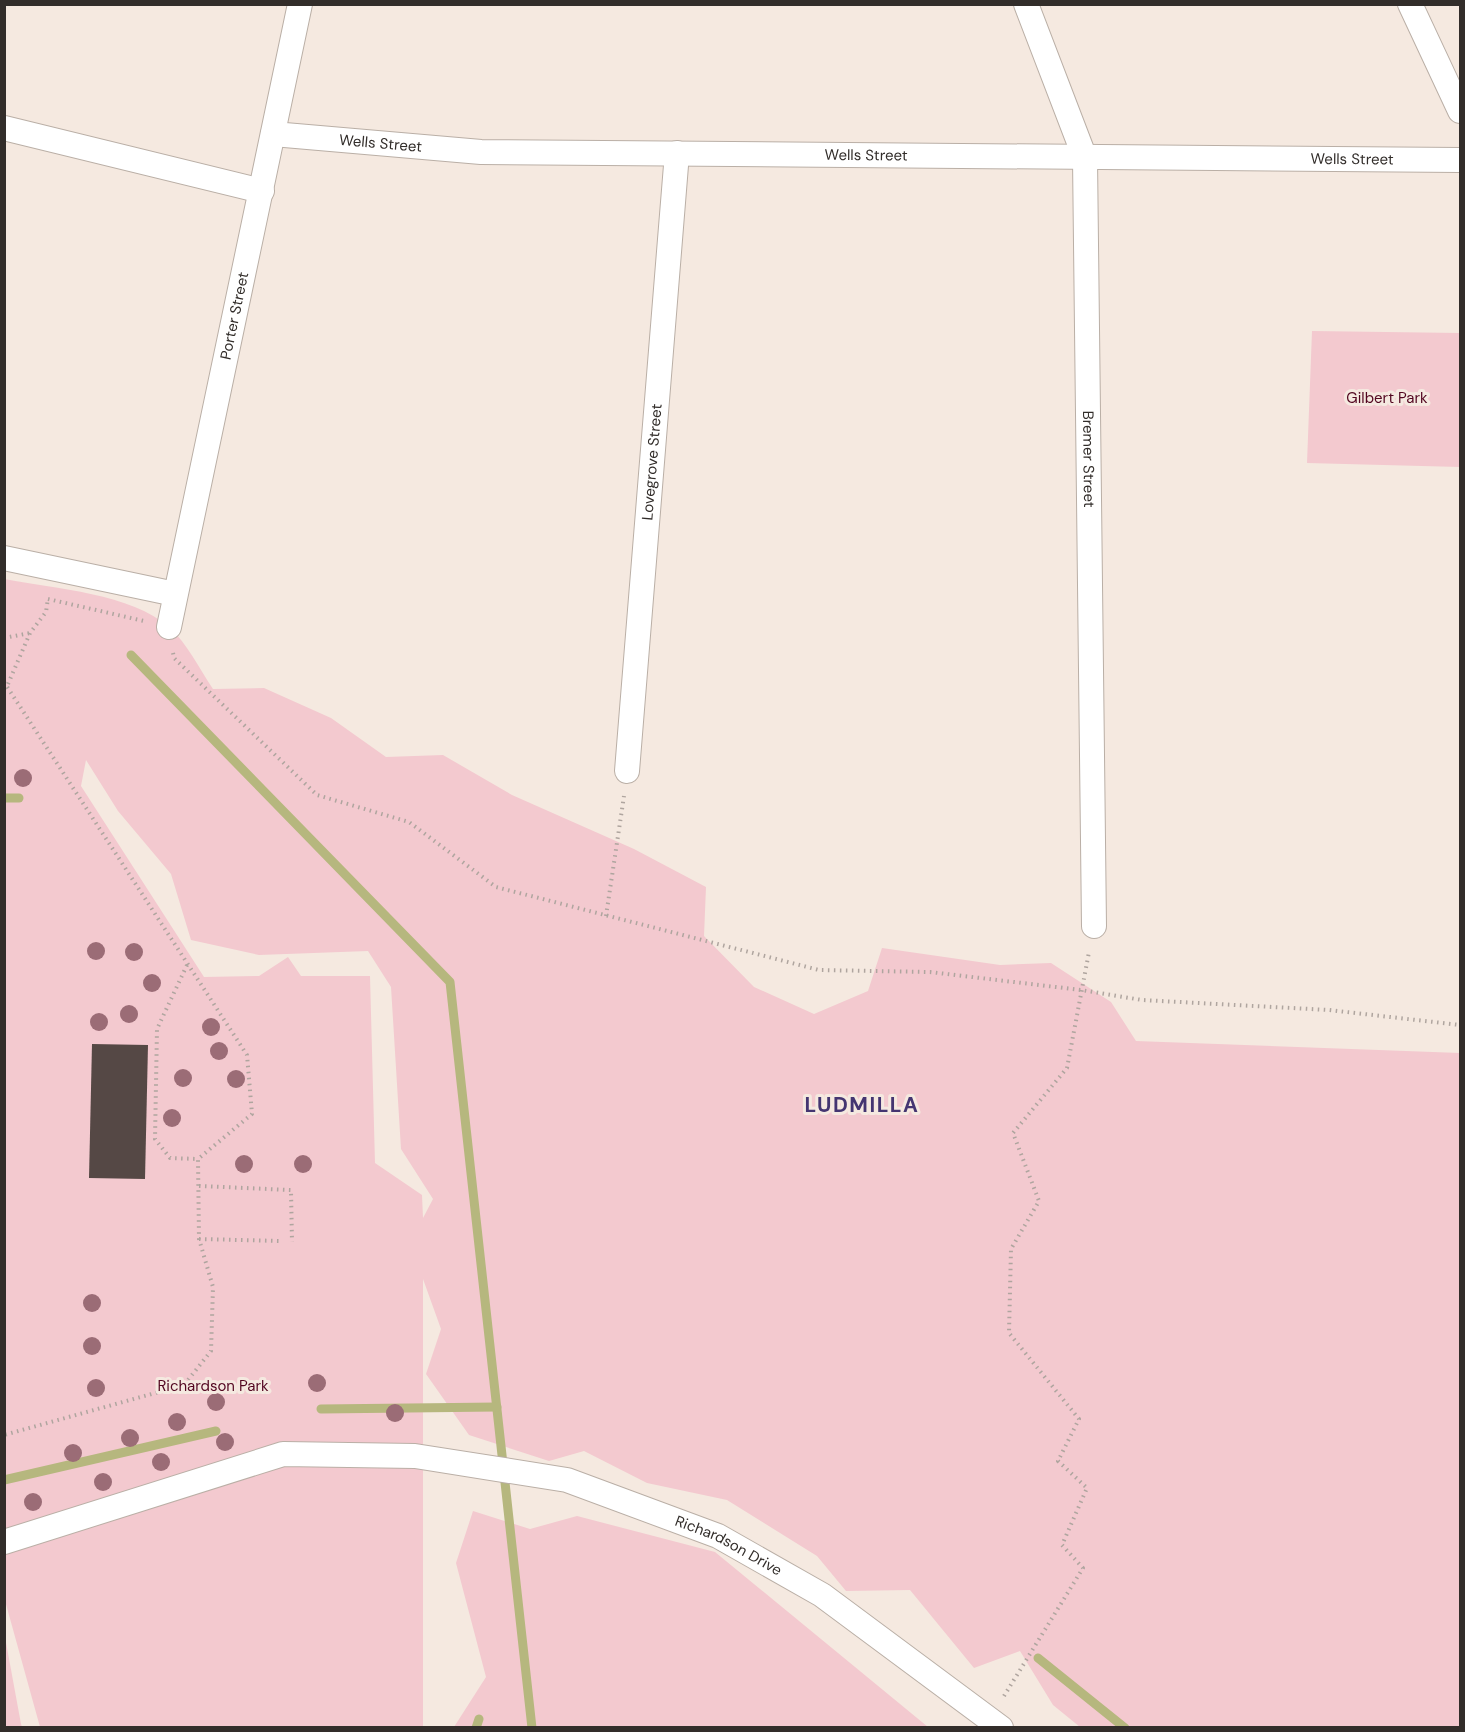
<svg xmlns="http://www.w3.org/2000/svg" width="1465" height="1732" font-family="'DM Sans',sans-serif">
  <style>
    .green { fill: #f3c9cf; fill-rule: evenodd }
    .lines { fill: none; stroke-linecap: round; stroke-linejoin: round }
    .stream { stroke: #b6b77e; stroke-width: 9 }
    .building { fill: #554845 }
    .minor-casing { stroke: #baafa6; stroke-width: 26 }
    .path { stroke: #afa59f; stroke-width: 4; stroke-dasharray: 1.5 4.5; stroke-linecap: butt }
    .minor { stroke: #fff; stroke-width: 24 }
    .tree { fill: #9b6c76 }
    .labels { text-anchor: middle; stroke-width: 6; stroke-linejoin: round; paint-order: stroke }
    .street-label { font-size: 15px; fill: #322d2a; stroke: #f5e9e0 }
    .park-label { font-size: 15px; fill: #520620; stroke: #f5e9e0 }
    .district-label { font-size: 21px; font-weight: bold; letter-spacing: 1.5px; fill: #443571; stroke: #f5e9e0 }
  </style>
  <rect width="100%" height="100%" fill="#f5e9e0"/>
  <!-- green -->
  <g class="green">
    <polygon points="1312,331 1460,333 1460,467 1307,463"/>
    <path d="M4,579C56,589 131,593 170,628C187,643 200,670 213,689L264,688L331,718L386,757L443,755L512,795L634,849L706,887L704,936L754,987L814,1014L868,991L882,948L1000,965L1051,963L1111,1002L1136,1041L1460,1053V1727H1080L1053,1705L1020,1651L974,1668L910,1590L846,1591L817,1556L727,1500L647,1483L584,1451L549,1461L469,1435L426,1374L441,1329L423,1279V1727H40L4,1597ZM86,760L118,811L171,874L191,940L259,955L368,951L391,987L401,1149L433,1199L423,1218L422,1195L375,1163L370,976H301L288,957L259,976L204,977L81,786Z"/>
    <polygon points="473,1511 530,1529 577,1516 715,1552 928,1727 454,1727 486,1677 456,1563"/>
    <polygon points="5,1637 21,1724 22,1727 5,1727"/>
  </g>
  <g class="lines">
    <!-- stream -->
    <g class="stream">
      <polyline points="131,655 450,982 532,1728"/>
      <polyline points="4,798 19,798"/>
      <polyline points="321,1409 497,1407"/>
      <polyline points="4,1480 216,1431"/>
      <polyline points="1038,1658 1125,1728"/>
      <polyline points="476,1728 479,1719"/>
    </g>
  </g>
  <!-- building -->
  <polygon class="building" points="92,1044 148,1045 145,1179 89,1178"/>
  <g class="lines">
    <defs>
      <g id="minor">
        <path id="s1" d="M1026,4L1085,158L1094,926"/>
        <polyline points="1410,4 1460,111"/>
        <polyline points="4,128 262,191"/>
        <path id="s2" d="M273,134L481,152L1460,160"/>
        <polyline points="4,558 175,594"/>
        <path id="s3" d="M169,627L300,4"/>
        <path id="s4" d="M627,771L677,153"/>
        <path id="s5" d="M4,1542L283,1454L415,1456L567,1480L718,1536L822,1595L1001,1728"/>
      </g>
    </defs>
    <!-- minor casing -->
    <use href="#minor" class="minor-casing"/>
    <!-- path -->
    <g class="path">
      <polyline points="48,599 144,621"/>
      <polyline points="4,638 30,633"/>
      <polyline points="173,653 174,658 317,795 409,822 496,887 819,970 930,972 1081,990 1142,1000 1329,1010 1460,1025"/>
      <polyline points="4,682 247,1055 252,1114 198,1159 199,1239 213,1287 211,1351 184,1385 4,1435"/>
      <polyline points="8,684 30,633 46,612 48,598"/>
      <polyline points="606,916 624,796"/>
      <polyline points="187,965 157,1029 155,1139 170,1158 198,1159"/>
      <polyline points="199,1186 291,1190 292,1242"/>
      <polyline points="199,1239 281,1241"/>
      <polyline points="1004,1696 1083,1568 1062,1545 1087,1488 1058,1461 1079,1419 1009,1333 1011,1249 1039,1201 1013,1133 1067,1068 1089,952"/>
    </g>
    <!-- minor -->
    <use href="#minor" class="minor"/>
  </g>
  <!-- trees -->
  <g class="tree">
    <circle cx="23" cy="778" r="9"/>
    <circle cx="96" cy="951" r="9"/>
    <circle cx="134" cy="952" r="9"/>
    <circle cx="152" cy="983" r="9"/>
    <circle cx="129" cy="1014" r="9"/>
    <circle cx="99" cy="1022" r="9"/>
    <circle cx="211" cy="1027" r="9"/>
    <circle cx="219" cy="1051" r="9"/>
    <circle cx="183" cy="1078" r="9"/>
    <circle cx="236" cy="1079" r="9"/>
    <circle cx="172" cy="1118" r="9"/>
    <circle cx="244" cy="1164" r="9"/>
    <circle cx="303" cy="1164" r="9"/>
    <circle cx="92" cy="1303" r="9"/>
    <circle cx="92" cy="1346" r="9"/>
    <circle cx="317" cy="1383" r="9"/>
    <circle cx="96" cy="1388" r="9"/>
    <circle cx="216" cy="1402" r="9"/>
    <circle cx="395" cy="1413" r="9"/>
    <circle cx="177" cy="1422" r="9"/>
    <circle cx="130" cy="1438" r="9"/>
    <circle cx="225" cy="1442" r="9"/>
    <circle cx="73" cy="1453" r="9"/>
    <circle cx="161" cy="1462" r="9"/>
    <circle cx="103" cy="1482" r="9"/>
    <circle cx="33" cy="1502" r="9"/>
  </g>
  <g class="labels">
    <!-- street labels -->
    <g class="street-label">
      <text dy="5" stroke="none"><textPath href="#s2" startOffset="108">Wells Street</textPath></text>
      <text dy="5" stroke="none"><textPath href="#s2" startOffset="594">Wells Street</textPath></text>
      <text dy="5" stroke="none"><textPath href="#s2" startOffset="1080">Wells Street</textPath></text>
      <text dy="5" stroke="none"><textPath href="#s3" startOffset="318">Porter Street</textPath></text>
      <text dy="5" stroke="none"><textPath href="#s1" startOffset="466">Bremer Street</textPath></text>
      <text dy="5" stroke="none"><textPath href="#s4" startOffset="310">Lovegrove Street</textPath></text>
      <text dy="5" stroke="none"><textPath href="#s5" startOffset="753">Richardson Drive</textPath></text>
    </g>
    <!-- park labels -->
    <g class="park-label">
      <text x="1387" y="403">Gilbert Park</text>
      <text x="213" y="1391">Richardson Park</text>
    </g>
    <!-- district labels -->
    <g class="district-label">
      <text x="862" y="1112">LUDMILLA</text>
    </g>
  </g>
  <!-- border -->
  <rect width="1465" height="1732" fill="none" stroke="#322d2a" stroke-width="12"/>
</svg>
